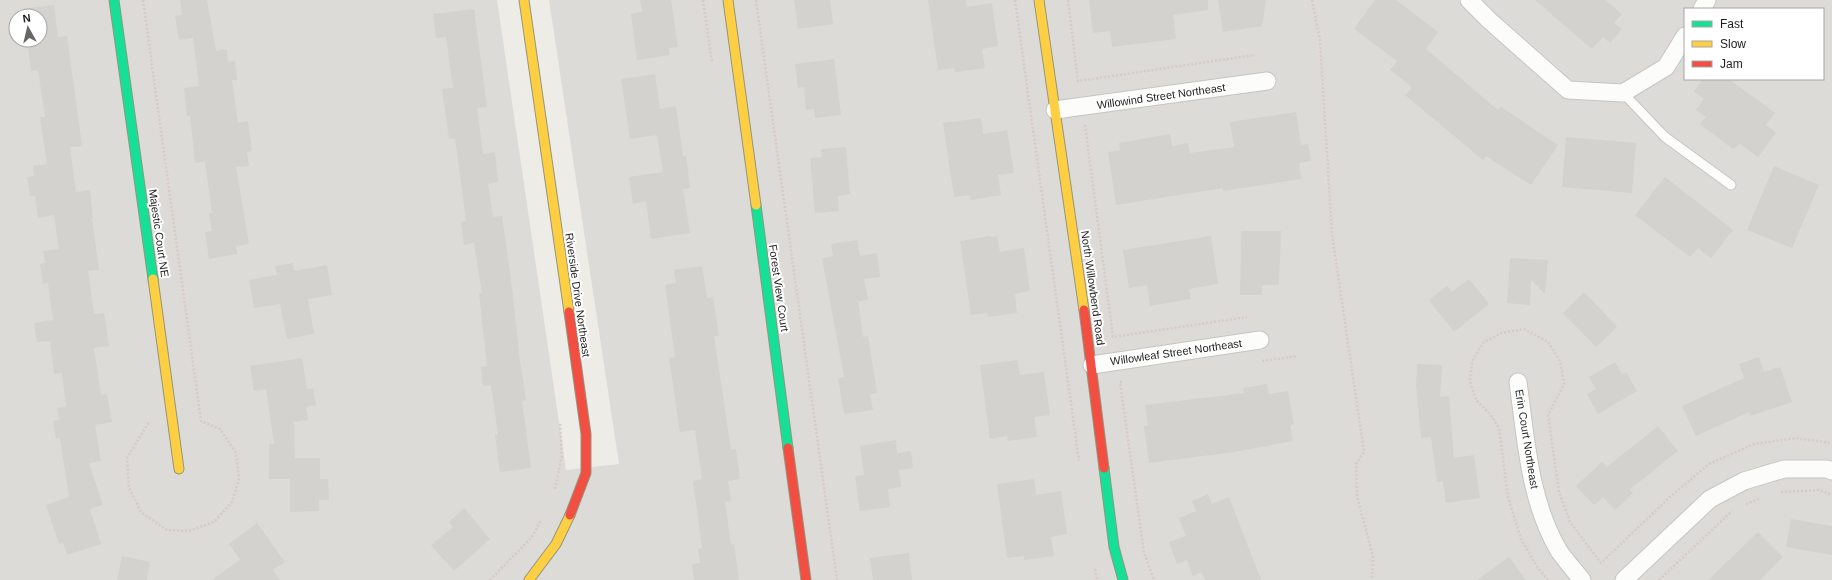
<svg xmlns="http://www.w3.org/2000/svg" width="1832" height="580" font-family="Helvetica,sans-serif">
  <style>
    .residential { fill: #dcdbd8; fill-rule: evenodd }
    .building { fill: #d3d2ce }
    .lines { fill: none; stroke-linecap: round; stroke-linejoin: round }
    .lane-casing { stroke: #c5c5c3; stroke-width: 11 }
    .street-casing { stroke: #c5c5c3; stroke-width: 19 }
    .fast-casing { stroke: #92977e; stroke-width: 11 }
    .slow-casing { stroke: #92977e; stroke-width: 11 }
    .jam-casing { stroke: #92977e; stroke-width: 11 }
    .path { stroke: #d7cbc7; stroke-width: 2.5; stroke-dasharray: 2 2; stroke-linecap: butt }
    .lane { stroke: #fcfcfb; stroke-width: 9 }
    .street { stroke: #fcfcfb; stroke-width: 17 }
    .fast { stroke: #16e098; stroke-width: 9 }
    .slow { stroke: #ffcf43; stroke-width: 9 }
    .jam { stroke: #f24e42; stroke-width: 9 }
    .labels { text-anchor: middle; stroke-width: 4; stroke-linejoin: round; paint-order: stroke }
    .street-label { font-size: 11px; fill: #1e1e1e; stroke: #fff }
  </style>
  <rect width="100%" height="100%" fill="#edece7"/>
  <!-- residential -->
  <path class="residential" d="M0,0H497L566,470L619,464L549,0H1832V580H0ZM1685,9H1823V79H1685ZM16,16H40V40H16Z"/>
  <!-- building -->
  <g class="building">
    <polygon points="180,0 207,0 216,51 227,49 228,62 235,61 237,80 232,80 238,123 248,121 252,151 247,152 249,166 236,167 249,244 236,246 237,254 209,259 205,232 212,231 209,213 212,213 205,161 195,163 190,116 187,116 184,88 199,86 193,38 179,40 175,16 182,15"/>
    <polygon points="640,0 671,0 678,47 669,48 670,55 637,60 631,14 642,12"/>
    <polygon points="794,0 830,0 833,24 798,29"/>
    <polygon points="928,0 966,0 967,7 992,3 998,46 982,49 985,68 955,72 954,68 938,70"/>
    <polygon points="1089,0 1208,0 1208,10 1173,15 1176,39 1112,47 1110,31 1093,33"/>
    <polygon points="1218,0 1266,0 1262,26 1223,32"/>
    <polygon points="1375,0 1396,0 1438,32 1426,49 1498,110 1500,106 1558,145 1531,185 1486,156 1483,160 1405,95 1412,87 1390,70 1397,61 1354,29"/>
    <polygon points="1535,0 1605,0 1622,14 1614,23 1622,29 1610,43 1603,37 1592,49"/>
    <polygon points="54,5 58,37 67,36 82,146 70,147 76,192 90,190 93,218 92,218 99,270 88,271 94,314 104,313 109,346 94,348 101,395 107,394 112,422 95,425 101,461 89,463 103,505 90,509 101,544 67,555 63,543 59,544 46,505 69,497 60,438 56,439 53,421 59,420 57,408 66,407 62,373 54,374 50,341 37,342 34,323 53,320 48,283 43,284 40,264 45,263 43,251 59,249 54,215 38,218 35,196 30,196 27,177 34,176 33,166 47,164 40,117 45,117 38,70 31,71 27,40 40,40 40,16 24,16 23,9"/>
    <polygon points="474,9 487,107 477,108 483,154 495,152 498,182 488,184 493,217 502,216 511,279 520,361 526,400 522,401 531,468 500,472 495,435 498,434 491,385 483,386 481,367 487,366 479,293 482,293 474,243 464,245 461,222 466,221 455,138 449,139 442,89 453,88 446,37 436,38 433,14"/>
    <polygon points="834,59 841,115 815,118 814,109 806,110 804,87 798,88 795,64"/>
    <polygon points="655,74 660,109 676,106 683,156 686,156 690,188 683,189 690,233 651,239 646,201 633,204 629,177 663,172 657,135 630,139 621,79"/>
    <polygon points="1703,79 1729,79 1775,113 1766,125 1776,133 1758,157 1740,144 1733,149 1700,124 1706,117 1696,110 1704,99 1694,91"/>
    <polygon points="1296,112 1301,145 1308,144 1311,161 1299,163 1301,179 1223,191 1223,188 1116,205 1108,152 1120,150 1119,143 1170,134 1172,146 1188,143 1190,153 1234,147 1230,122"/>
    <polygon points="981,118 983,134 1007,130 1014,173 998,175 1001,195 971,200 970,195 954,197 943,123"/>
    <polygon points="1566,137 1636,143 1632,193 1562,187"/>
    <polygon points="846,147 850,194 838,196 839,211 815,213 810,158 822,157 821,149"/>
    <polygon points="1774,166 1819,185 1792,248 1747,230"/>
    <polygon points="1665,177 1733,230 1711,258 1698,248 1690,257 1635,215"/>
    <polygon points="1241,231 1281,231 1279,285 1262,285 1262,295 1240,295"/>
    <polygon points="990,236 991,237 997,236 1000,252 1024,248 1030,291 1015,294 1017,313 988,317 987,313 971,315 960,241"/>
    <polygon points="1211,236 1218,284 1189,289 1191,299 1150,306 1147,285 1129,288 1123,250"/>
    <polygon points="857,240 860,256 877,253 880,277 864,279 868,300 858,301 863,337 868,336 877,393 870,394 873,410 844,414 838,378 844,377 822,258 833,256 831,244"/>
    <polygon points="1510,258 1548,260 1545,294 1531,280 1530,305 1507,303"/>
    <polygon points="293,263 294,271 327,265 332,295 308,299 314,334 287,339 280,304 254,308 249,280 277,275 275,266"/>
    <polygon points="702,266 707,298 713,297 719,336 714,336 731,450 736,449 740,479 728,481 731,501 725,502 731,545 734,544 739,580 694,580 692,564 700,563 698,549 702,548 693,481 702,479 695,430 680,432 669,358 675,357 665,285 676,283 674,270"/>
    <polygon points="1469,279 1489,304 1454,332 1429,300 1447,286 1452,292"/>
    <polygon points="1584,292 1617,327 1596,347 1563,313"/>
    <polygon points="1759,357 1764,372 1780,367 1792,402 1750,416 1749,412 1696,436 1682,406 1744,378 1739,364"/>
    <polygon points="302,358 307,389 313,388 316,405 306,407 308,420 294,422 295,458 320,458 320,479 328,479 329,500 319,500 319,511 290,512 290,479 269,479 269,444 274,444 266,389 254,391 250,366"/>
    <polygon points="1017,360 1020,375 1044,372 1050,415 1034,417 1037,437 1008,441 1007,436 990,439 980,365"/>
    <polygon points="1615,362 1622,374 1626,372 1637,391 1598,414 1587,394 1596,389 1589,377"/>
    <polygon points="1417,364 1442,365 1440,397 1449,396 1454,458 1474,455 1480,498 1446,503 1443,481 1437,482 1431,437 1421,438 1416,384"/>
    <polygon points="1267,384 1269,394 1288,391 1294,424 1290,425 1293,441 1234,452 1149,463 1144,426 1148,426 1145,405 1244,393 1243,388"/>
    <polygon points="1658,426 1678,451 1629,490 1633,493 1615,510 1603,497 1594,505 1576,486 1602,462 1607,467"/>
    <polygon points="896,440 897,453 911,451 913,468 899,470 901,487 888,489 890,507 860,511 855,476 864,475 860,446"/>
    <polygon points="1034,479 1036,495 1061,491 1067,534 1051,537 1054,556 1024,560 1024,556 1007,558 997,484"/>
    <polygon points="1208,494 1212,504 1229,497 1261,580 1205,580 1202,572 1193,576 1187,560 1177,564 1169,542 1186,536 1179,518 1196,511 1192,501"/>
    <polygon points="464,508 490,539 454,571 431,545 453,527 449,522"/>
    <polygon points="1791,519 1832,526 1832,555 1786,547"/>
    <polygon points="257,523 285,562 273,570 280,580 212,580 240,560 229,544"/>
    <polygon points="1758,532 1783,557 1760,580 1708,580"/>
    <polygon points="909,553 912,580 873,580 870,558"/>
    <polygon points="122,556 150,562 147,580 117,580"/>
    <polygon points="1509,557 1526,580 1477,580"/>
  </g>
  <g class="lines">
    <defs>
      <polyline id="lane" points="1623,93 1665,137 1731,185"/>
      <g id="street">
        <polyline points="1469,0 1490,21 1568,90 1623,93 1666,67 1685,36"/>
        <polyline points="1702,9 1707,0"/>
        <polyline points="1055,110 1267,81"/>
        <polyline points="1092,365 1260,340"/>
        <path d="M1518,382C1526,439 1529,500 1559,551C1566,561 1574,570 1582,580"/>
        <polyline points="1624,580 1710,499 1744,481 1784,469 1827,469 1832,471"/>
      </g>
      <g id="fast">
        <polyline points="114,0 153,279"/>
        <polyline points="756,205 788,448"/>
        <polyline points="1104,468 1114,547 1123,580"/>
      </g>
      <g id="slow">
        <polyline points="524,0 569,312"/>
        <polyline points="728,0 756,205"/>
        <polyline points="1039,0 1084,310"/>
        <polyline points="153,279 179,469"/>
        <polyline points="529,580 556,544 570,515"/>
      </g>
      <g id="jam">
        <polyline points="1084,310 1104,468"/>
        <polyline points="569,312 586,434 586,473 570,515"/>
        <polyline points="788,448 806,580"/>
      </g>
    </defs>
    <!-- lane casing -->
    <use href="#lane" class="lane-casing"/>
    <!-- street casing -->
    <use href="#street" class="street-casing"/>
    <!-- fast casing -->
    <use href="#fast" class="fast-casing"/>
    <!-- slow casing -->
    <use href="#slow" class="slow-casing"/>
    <!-- jam casing -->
    <use href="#jam" class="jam-casing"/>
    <!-- path -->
    <g class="path">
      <polyline points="143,0 201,421 220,429 236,453 239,479 232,502 214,522 189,531 167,530 141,512 129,488 127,458 149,422"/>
      <polyline points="703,0 712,62"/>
      <polyline points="756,0 837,580"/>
      <polyline points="1015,0 1079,461"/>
      <polyline points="1068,0 1078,81 1255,55"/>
      <polyline points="1312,0 1320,41 1332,234 1364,452 1356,464 1357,496 1373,556 1372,580"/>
      <polyline points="1085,125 1113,337 1247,317"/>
      <polyline points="1262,361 1298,356"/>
      <polyline points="1122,382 1120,382 1144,553 1154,580"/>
      <polyline points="555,489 562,455 560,424"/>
      <polyline points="1781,492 1819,490 1832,495"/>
      <polyline points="1746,504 1761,498"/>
      <polyline points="1095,569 1097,580"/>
      <polyline points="490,580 532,537 541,520"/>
      <polyline points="1548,580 1538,568 1521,539 1508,497 1499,428 1491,415 1476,400 1470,381 1472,361 1483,343 1501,333 1524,329 1548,342 1560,361 1564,384 1548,415 1559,492 1570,522 1601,563 1670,497 1709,464 1754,444 1796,438 1832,443"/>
      <polyline points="1659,580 1732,511"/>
    </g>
    <!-- lane -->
    <use href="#lane" class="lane"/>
    <!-- street -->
    <use href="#street" class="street"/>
    <!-- fast -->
    <use href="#fast" class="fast"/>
    <!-- slow -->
    <use href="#slow" class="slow"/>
    <!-- jam -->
    <use href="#jam" class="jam"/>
  </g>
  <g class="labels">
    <!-- street labels -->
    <g class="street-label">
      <text transform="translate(1161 96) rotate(-8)" y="4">Willowind Street Northeast</text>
      <text transform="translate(159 233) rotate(82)" y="4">Majestic Court NE</text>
      <text transform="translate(779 288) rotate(82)" y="4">Forest View Court</text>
      <text transform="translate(1093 288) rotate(82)" y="4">North Willowbend Road</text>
      <text transform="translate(578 295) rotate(82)" y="4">Riverside Drive Northeast</text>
      <text transform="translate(1176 352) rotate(-8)" y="4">Willowleaf Street Northeast</text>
      <text transform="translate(1527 439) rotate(81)" y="4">Erin Court Northeast</text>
    </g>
  </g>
  <!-- legend -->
  <rect x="1684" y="8" width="140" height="72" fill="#ffffff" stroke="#a5a5a5"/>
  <rect x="1692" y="21" width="20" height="6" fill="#16e098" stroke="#a5a5a5"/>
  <text x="1720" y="28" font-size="12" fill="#1e1e1e">Fast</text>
  <rect x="1692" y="41" width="20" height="6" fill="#ffcf43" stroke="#a5a5a5"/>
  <text x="1720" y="48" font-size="12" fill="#1e1e1e">Slow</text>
  <rect x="1692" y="61" width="20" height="6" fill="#f24e42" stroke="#a5a5a5"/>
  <text x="1720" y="68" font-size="12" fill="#1e1e1e">Jam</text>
  <!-- north arrow -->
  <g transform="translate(28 28) rotate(352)"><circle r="19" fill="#ffffff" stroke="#a5a5a5"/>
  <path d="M0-3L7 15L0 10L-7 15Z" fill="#666664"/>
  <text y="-6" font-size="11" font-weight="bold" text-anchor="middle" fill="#1e1e1e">N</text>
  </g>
</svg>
